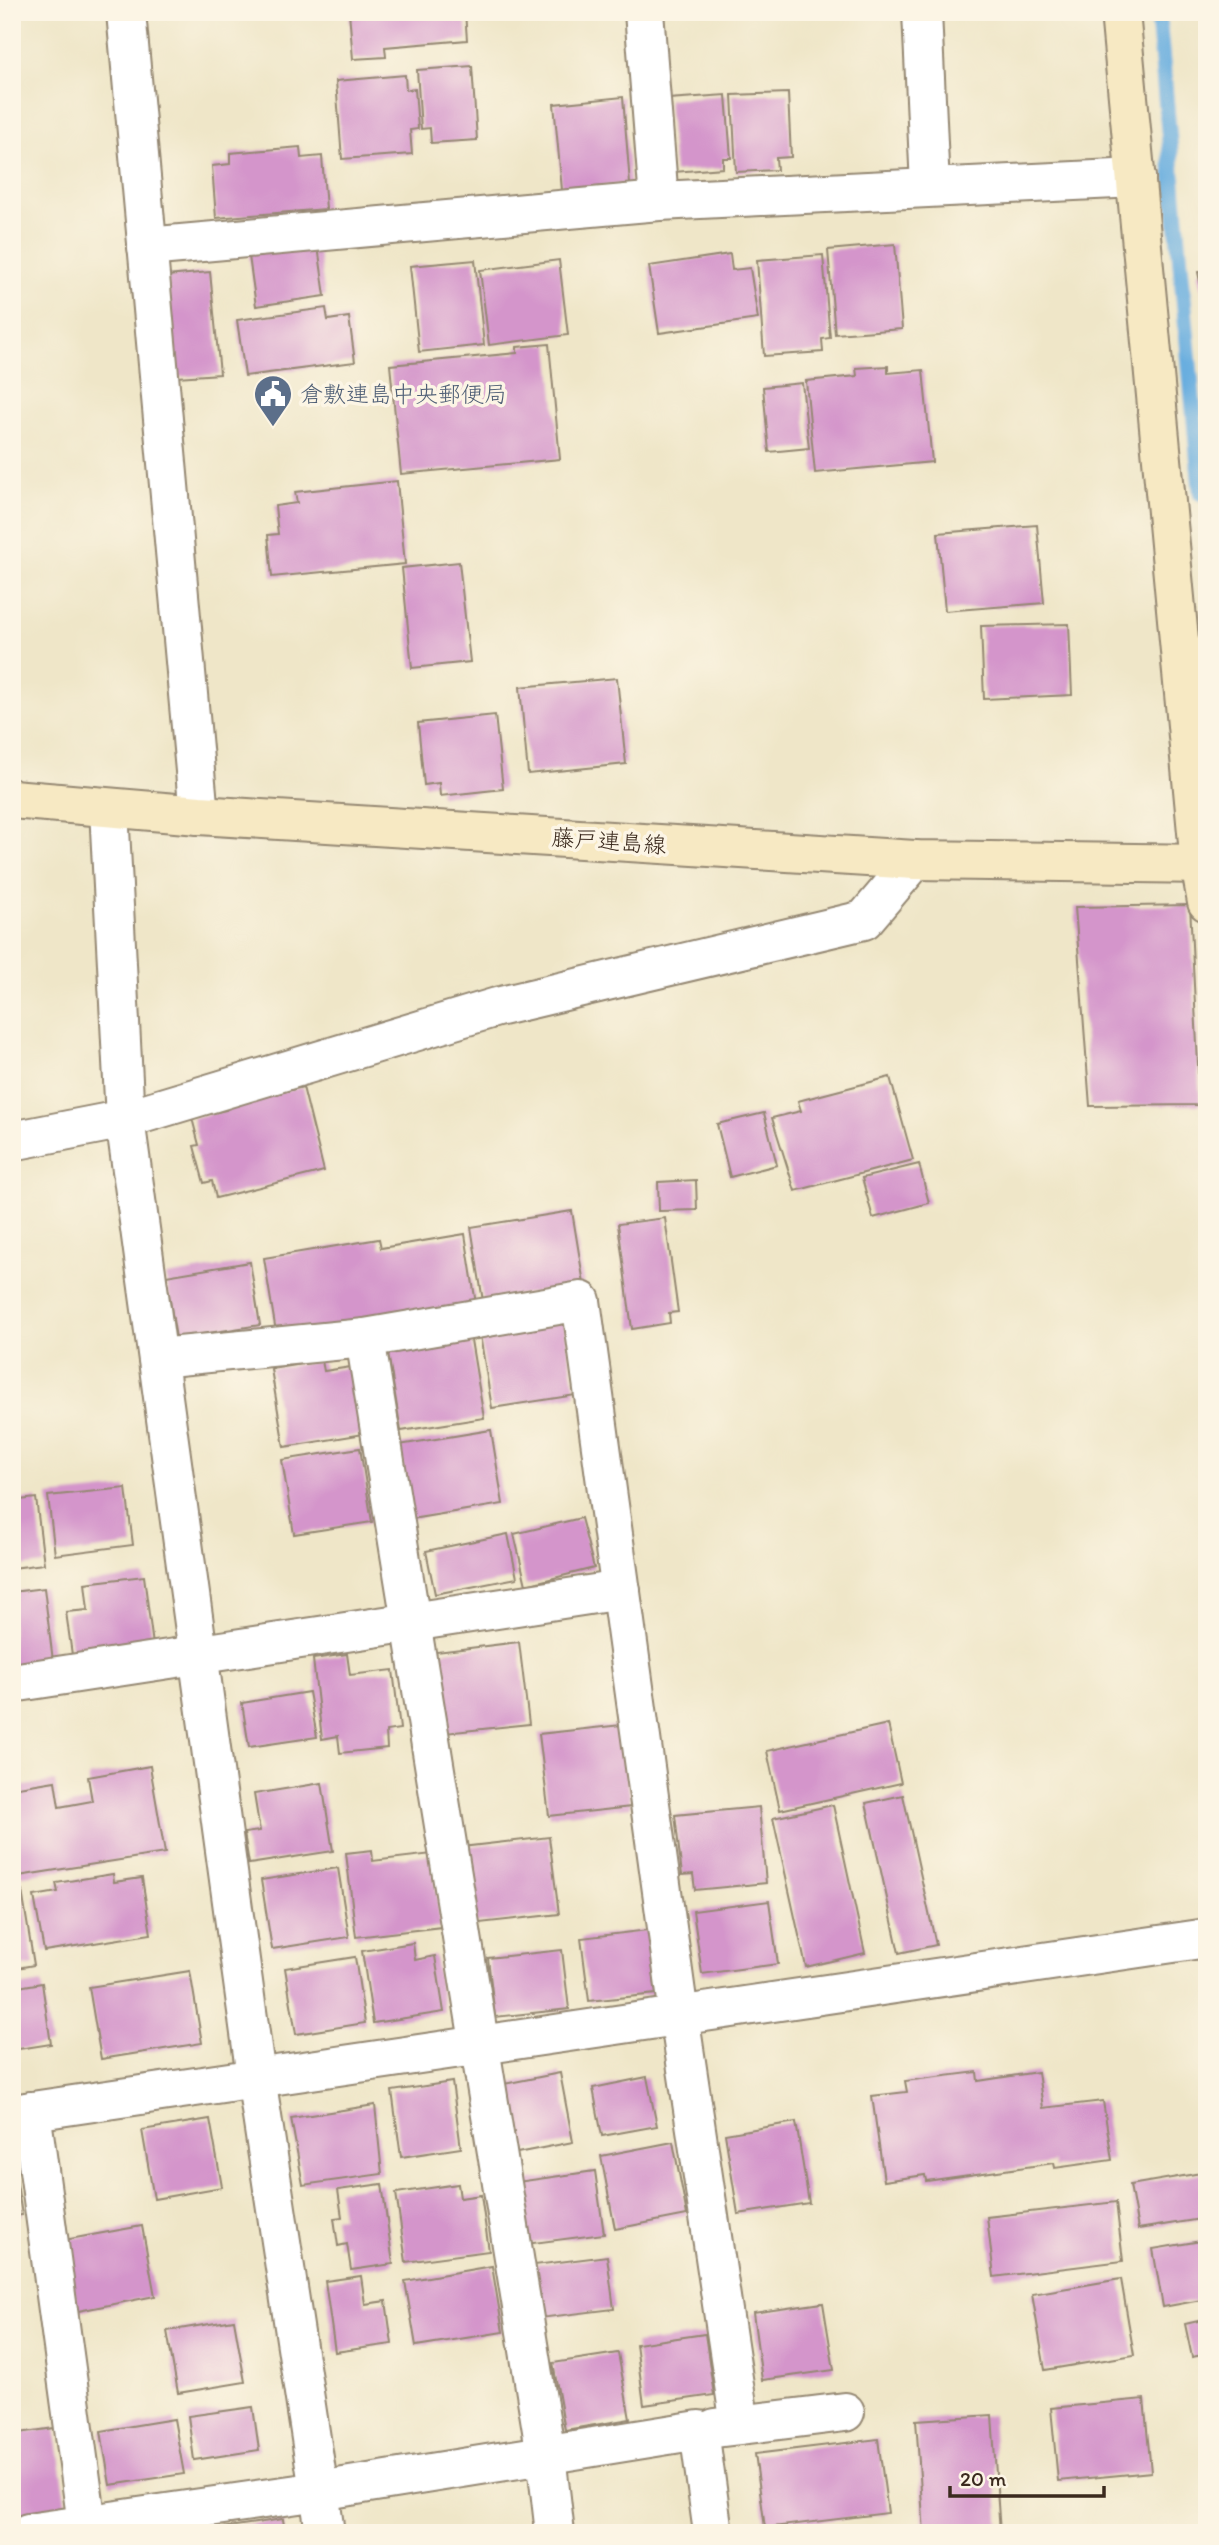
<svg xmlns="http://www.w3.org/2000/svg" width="1219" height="2545" font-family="Itim,'Klee One',sans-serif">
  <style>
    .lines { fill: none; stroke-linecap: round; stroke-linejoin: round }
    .stream { stroke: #69aedf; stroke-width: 16 }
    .building { fill: #d495cb }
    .street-casing { stroke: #958873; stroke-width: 42 }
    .secondary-casing { stroke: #958873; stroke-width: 42 }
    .street { stroke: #fff; stroke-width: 38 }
    .secondary { stroke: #f7e9c3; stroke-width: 38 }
    .labels { text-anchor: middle; stroke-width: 7; stroke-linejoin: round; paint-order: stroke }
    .service-label { font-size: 23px; fill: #4e5e75; stroke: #fcf5e5; text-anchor: start }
    .street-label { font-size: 23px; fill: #3b2a1e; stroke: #fcf5e5 }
  </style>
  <rect width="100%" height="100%" fill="#fcf5e5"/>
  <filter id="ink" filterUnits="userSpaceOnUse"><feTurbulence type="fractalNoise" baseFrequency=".0143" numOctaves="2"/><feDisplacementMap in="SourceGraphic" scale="14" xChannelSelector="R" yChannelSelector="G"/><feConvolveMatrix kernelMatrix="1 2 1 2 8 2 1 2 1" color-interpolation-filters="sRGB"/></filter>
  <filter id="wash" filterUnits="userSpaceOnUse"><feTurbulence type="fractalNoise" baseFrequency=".00686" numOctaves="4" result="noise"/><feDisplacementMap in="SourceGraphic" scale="28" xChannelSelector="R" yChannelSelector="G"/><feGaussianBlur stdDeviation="1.57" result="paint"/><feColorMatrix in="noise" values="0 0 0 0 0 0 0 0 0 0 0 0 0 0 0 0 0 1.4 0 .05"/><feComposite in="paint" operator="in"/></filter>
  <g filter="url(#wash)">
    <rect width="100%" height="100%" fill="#efe6c8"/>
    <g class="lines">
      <!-- stream -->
      <polyline class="stream" points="1158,12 1201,493"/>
    </g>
    <g id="blocks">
      <!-- building -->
      <g class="building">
        <polygon points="349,12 465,12 467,40 385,47 386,57 353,59"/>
        <polygon points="472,66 477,140 431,143 430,128 421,129 417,70"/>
        <polygon points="405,75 406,90 415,89 418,129 410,130 412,154 342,159 336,81"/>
        <polygon points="788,93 791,157 776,158 777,170 736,172 732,95"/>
        <polygon points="726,95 731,158 723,158 723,168 674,172 668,99"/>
        <polygon points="623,97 630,184 562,190 554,104"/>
        <polygon points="300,147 301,158 322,156 326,209 216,218 212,166 230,164 230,153"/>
        <polygon points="317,239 325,296 256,306 248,249"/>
        <polygon points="895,244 902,329 835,334 828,250"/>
        <polygon points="730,254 732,270 750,268 758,319 659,333 649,266"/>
        <polygon points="823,255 830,338 822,339 823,352 764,356 757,260"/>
        <polygon points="475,260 484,345 419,352 410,266"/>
        <polygon points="559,260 568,335 489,345 480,270"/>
        <polygon points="1207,271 1207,305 1205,306 1198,272"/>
        <polygon points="210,272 220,374 177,377 167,276"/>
        <polygon points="326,308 328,320 349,317 355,362 245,376 237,320"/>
        <polygon points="549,344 560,459 401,474 390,365 517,353 517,347"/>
        <polygon points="888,366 888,373 923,370 932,462 815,473 806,381 857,376 856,368"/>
        <polygon points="802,383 809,448 769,452 763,387"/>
        <polygon points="397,481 405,564 272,577 268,535 278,534 275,506 297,503 295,492"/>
        <polygon points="1037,525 1044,603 945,611 938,533"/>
        <polygon points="459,562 470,662 412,668 402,568"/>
        <polygon points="1069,624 1072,695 984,699 981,626"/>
        <polygon points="617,678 626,764 528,774 520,687"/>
        <polygon points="495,715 503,789 440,796 439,783 424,785 418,723"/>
        <polygon points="1190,905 1200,1105 1090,1106 1075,907"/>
        <polygon points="890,1077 913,1160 795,1191 772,1118 801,1111 798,1101"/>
        <polygon points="303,1087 324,1171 216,1198 212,1181 204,1183 194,1146 199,1145 192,1118 226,1110 225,1107"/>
        <polygon points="764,1113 777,1165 730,1177 717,1124"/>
        <polygon points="919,1164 929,1203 873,1218 862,1178"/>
        <polygon points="696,1180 697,1210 659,1211 658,1182"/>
        <polygon points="572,1211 584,1284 483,1301 471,1227"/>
        <polygon points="665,1218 678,1312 669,1313 670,1323 632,1329 618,1224"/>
        <polygon points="465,1234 476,1304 277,1338 264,1258 379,1239 381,1248"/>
        <polygon points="250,1262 260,1325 176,1338 166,1276"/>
        <polygon points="564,1321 576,1395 492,1408 480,1335"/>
        <polygon points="469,1328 484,1418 401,1431 386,1341"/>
        <polygon points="322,1361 324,1371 358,1366 370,1433 284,1447 271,1369"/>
        <polygon points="491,1430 503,1504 411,1519 399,1445"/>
        <polygon points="360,1448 372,1522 294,1534 282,1460"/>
        <polygon points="126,1488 133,1545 55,1555 48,1496"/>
        <polygon points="36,1498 44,1564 12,1568 12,1501"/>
        <polygon points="581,1518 594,1568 526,1585 514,1534"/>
        <polygon points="508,1534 517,1578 435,1594 426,1551"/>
        <polygon points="144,1576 153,1645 72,1655 66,1612 88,1610 85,1583"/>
        <polygon points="44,1588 53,1661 12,1666 12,1592"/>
        <polygon points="519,1642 529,1724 445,1733 436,1652"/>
        <polygon points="347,1654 350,1675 393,1670 400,1729 386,1731 387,1748 340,1753 338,1736 322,1739 313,1659"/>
        <polygon points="309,1692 317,1737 249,1747 242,1703"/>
        <polygon points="888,1724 901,1783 780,1810 767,1751"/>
        <polygon points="621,1725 631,1807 549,1816 539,1734"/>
        <polygon points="150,1766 165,1853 12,1877 12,1788 55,1781 59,1807 92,1801 88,1777"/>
        <polygon points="322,1783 333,1851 249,1864 244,1833 260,1831 254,1794"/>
        <polygon points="903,1795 936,1945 899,1953 866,1803"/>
        <polygon points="833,1805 865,1953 806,1967 773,1818"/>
        <polygon points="759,1807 766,1883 695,1890 693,1874 682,1875 675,1815"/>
        <polygon points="549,1837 559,1914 471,1924 462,1847"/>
        <polygon points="372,1850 373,1861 432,1854 441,1927 356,1937 346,1853"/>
        <polygon points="338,1868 349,1937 272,1949 261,1880"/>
        <polygon points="113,1874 114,1882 142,1878 151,1934 44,1951 34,1896 58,1892 56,1883"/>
        <polygon points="22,1891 34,1965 12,1969 12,1893"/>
        <polygon points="769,1901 778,1964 702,1974 693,1911"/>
        <polygon points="648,1930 656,1994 589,2001 581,1938"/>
        <polygon points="413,1943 415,1960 435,1956 444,2012 373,2023 362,1951"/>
        <polygon points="562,1950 569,2009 495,2017 488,1958"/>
        <polygon points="355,1957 365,2023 296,2034 285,1968"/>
        <polygon points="190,1971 202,2043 101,2059 89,1987"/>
        <polygon points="42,1983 51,2044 12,2050 12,1988"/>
        <polygon points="977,2072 978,2081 1038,2072 1043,2108 1103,2101 1112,2160 1055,2168 1054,2163 926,2181 925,2175 884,2181 872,2096 907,2092 905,2081"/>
        <polygon points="560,2073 573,2142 517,2153 504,2084"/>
        <polygon points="647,2077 657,2126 602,2136 593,2088"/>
        <polygon points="452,2082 461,2148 401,2157 392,2091"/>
        <polygon points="375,2105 382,2174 303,2185 291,2118"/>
        <polygon points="210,2119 222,2187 154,2199 142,2130"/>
        <polygon points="796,2122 809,2203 738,2214 725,2134"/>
        <polygon points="673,2142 687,2215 615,2229 601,2156"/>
        <polygon points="12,2153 22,2215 12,2216"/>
        <polygon points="595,2171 604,2234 526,2244 517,2182"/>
        <polygon points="1207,2172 1207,2218 1138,2229 1130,2185"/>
        <polygon points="382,2184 393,2264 351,2270 347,2244 338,2246 334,2218 342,2217 338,2190"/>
        <polygon points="458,2184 460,2198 481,2195 489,2251 406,2262 396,2193"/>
        <polygon points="1116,2202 1123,2261 994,2277 987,2217"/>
        <polygon points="142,2226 155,2296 78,2311 64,2240"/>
        <polygon points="1207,2240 1207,2299 1163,2307 1153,2249"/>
        <polygon points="607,2256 614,2309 540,2318 534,2265"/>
        <polygon points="492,2266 503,2332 416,2346 405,2281"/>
        <polygon points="361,2276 365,2304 386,2301 392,2344 335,2352 325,2281"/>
        <polygon points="1121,2279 1134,2355 1045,2370 1032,2294"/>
        <polygon points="823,2303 834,2370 762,2380 753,2313"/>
        <polygon points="1207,2319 1207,2354 1192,2357 1185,2324"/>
        <polygon points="234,2320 245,2382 178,2393 167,2331"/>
        <polygon points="705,2334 714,2395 644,2405 636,2344"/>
        <polygon points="618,2353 630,2419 565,2430 553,2363"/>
        <polygon points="1144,2399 1151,2472 1058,2481 1051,2408"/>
        <polygon points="253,2407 259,2450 194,2460 188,2416"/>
        <polygon points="992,2415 1000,2533 924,2533 916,2420"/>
        <polygon points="174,2419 184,2474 110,2485 101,2431"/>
        <polygon points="55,2428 68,2512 12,2521 12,2434"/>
        <polygon points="878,2439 888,2513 765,2528 755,2454"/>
        <polygon points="283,2519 285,2533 216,2533 215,2529"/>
      </g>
    </g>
  </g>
  <g filter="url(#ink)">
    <use href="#blocks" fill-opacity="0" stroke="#958873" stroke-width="2"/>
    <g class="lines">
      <defs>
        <g id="street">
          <polyline points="126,12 199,815"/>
          <polyline points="644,12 659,201"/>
          <polyline points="922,12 930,187"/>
          <polyline points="147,247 659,201 1136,178"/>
          <polyline points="109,809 125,1119 256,2077 319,2491 699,2430 713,2533"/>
          <polyline points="12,1141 125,1119 497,1007 864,920 915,860"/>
          <polyline points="365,1338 546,2455 555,2533"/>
          <polyline points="158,1358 365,1338 581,1301 679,2015 740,2425"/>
          <polyline points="12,1683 621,1590"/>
          <polyline points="31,2111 87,2524"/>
          <polyline points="12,2114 1207,1938"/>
          <polyline points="715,2428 845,2412"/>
          <polyline points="28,2533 319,2491 325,2533"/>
        </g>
        <g id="secondary">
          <polyline points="1120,12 1200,864 1207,902"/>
          <polyline points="12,799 199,815 915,860 1207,864"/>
        </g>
      </defs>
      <!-- street casing -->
      <use href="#street" class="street-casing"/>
      <!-- secondary casing -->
      <use href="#secondary" class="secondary-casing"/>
      <!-- street -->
      <use href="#street" class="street"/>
      <!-- secondary -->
      <use href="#secondary" class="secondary"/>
    </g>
  </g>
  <!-- icons -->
  <defs>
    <symbol id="civic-pin" viewBox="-11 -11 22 30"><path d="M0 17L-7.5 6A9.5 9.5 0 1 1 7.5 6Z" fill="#5c6f8a" stroke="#fcf5e5"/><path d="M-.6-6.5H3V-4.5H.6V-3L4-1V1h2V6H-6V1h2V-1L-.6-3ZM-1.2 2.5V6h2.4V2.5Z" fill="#fff"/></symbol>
  </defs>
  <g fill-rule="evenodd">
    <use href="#civic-pin" x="251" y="372" width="44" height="60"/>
  </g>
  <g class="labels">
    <!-- service labels -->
    <g class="service-label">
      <text x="300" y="402">倉敷連島中央郵便局</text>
    </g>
    <!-- street labels -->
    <g class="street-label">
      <text transform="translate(609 841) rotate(4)" y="8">藤戸連島線</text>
    </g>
  </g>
  <!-- margin -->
  <rect width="1219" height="2545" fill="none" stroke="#fcf5e5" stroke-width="42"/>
  <!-- scale -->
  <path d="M950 2486v10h154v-10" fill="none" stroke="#3b2a1e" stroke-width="3.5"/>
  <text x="960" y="2486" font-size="21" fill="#3b2a1e" stroke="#fcf5e5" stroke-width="5" paint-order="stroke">20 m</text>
</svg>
